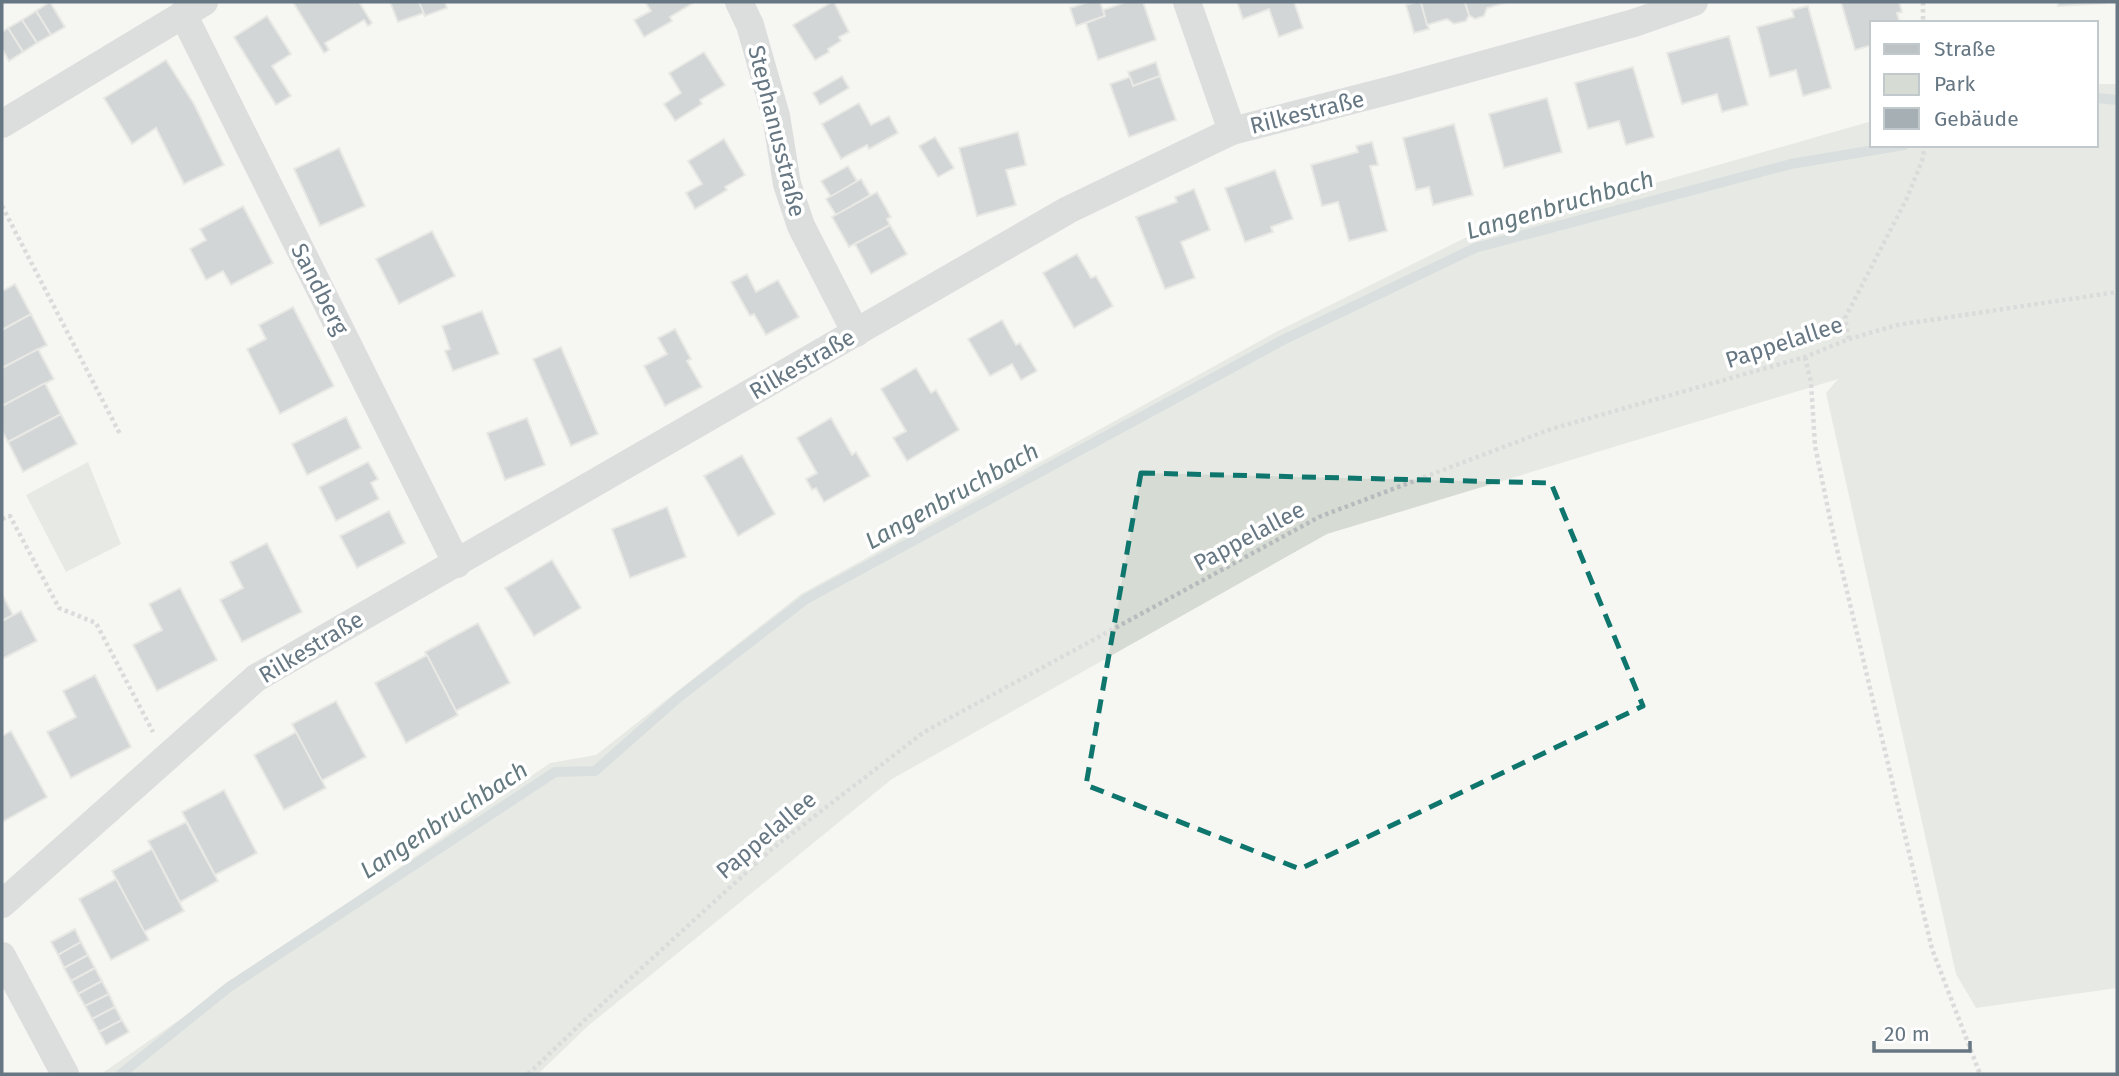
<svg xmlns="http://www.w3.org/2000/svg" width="2119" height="1076" font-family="'Fira Sans',sans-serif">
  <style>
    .green { fill: #d6dbd3 }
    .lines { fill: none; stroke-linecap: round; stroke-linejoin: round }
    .stream { stroke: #b7c3c7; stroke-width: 10 }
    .building { fill: #a6afb4; stroke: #d8d8d6; stroke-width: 2 }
    .path { stroke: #b8bbbd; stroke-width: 4.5; stroke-dasharray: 3.5 3.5; stroke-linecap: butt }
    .minor { stroke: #bdc2c5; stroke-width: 28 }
    .marked { fill: none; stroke: #0f766e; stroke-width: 5; stroke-dasharray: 14 9; stroke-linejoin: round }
    .labels { text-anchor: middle; stroke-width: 7; stroke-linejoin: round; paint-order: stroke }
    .street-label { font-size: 23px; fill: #667783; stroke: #fff }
    .water-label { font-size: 24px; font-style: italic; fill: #63797f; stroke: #fff }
  </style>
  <rect width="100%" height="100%" fill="#f6f6f3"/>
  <!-- green -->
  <g class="green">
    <polygon points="2096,84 2117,84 2117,988 1976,1008 1956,974 1826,393 1838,379 1327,534 892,779 588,1026 538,1074 101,1074 550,763 596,755 801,594 1278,331 1467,237 1872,121 1872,145 2096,145"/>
    <polygon points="88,462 121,544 66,572 26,495"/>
  </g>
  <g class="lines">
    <!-- stream -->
    <g class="stream">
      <polyline points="2096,98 2117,100"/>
      <polyline points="121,1074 229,987 555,772 595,771 679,697 806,599 1283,340 1475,248 1791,164 1904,145"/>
    </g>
  </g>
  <!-- building -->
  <g class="building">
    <polygon points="50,2 65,27 51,35 36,11"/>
    <polygon points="293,2 359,2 372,23 368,26 364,20 325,43 329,50 324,53"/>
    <polygon points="390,2 419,2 424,13 398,22"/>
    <polygon points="419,2 445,2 447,8 425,16"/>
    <polygon points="645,2 695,2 670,17 672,21 644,37 634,20 651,11"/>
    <polygon points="832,2 834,2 849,32 839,37 841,41 828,49 829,52 815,60 793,25"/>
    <polygon points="1088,2 1100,2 1105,16 1076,26 1070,8"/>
    <polygon points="1126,2 1143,2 1156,40 1098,60 1086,23 1105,16 1103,10"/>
    <polygon points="1237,2 1294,2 1303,28 1279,37 1269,9 1243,19"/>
    <polygon points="1416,2 1421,2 1429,29 1414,33 1406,5"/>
    <polygon points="1421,2 1465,2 1469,15 1466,21 1454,24 1447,19 1427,25"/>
    <polygon points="1465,2 1508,2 1487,8 1484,16 1475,19 1469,15"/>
    <polygon points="1841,2 1899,2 1902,12 1897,13 1900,23 1872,23 1872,45 1855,50"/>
    <polygon points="2058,2 2105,2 2105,3 2058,6"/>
    <polygon points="1808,6 1831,88 1803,96 1796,70 1770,77 1757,27 1794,17 1792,10"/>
    <polygon points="36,11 51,35 37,43 22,20"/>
    <polygon points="267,16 291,54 272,66 291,96 276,105 234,37"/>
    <polygon points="22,20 37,43 23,52 8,28"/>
    <polygon points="8,28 23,52 9,61 2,49 2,32"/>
    <polygon points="1729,36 1748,105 1722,112 1717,94 1682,104 1667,53"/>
    <polygon points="704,52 725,85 700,100 702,104 675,121 664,104 681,93 669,73"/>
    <polygon points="166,60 194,104 224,165 184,184 156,128 132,144 104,98"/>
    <polygon points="1156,62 1160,76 1133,86 1128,72"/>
    <polygon points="1633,67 1654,137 1626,145 1619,121 1588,129 1575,83"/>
    <polygon points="842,76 849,88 820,105 813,93"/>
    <polygon points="1160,76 1176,120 1129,137 1110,84 1130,77 1133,86"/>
    <polygon points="1547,98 1562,152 1504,168 1489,114"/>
    <polygon points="859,103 871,125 889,116 898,133 869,149 867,145 841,159 822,124"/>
    <polygon points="1454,124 1473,195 1433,205 1429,187 1416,190 1403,138"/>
    <polygon points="1018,132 1026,165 1006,170 1016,205 977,216 959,148"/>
    <polygon points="935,137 954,168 938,177 919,146"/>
    <polygon points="724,139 745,175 725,187 727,190 695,209 686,193 702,184 688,161"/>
    <polygon points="1372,142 1378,165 1370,166 1387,231 1349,241 1338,202 1322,206 1311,165 1358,152 1356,146"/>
    <polygon points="339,148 365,206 320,226 294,169"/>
    <polygon points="848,166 857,181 831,197 821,181"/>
    <polygon points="1275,170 1293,219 1271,227 1273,232 1245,242 1225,188"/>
    <polygon points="861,179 870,195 836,215 826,199"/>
    <polygon points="1194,189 1210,230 1181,242 1195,278 1165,289 1136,217 1177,202 1175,197"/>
    <polygon points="877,192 891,217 887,219 890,225 849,247 832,217"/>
    <polygon points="243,206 273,263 231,285 223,271 206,280 190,249 206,240 200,229"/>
    <polygon points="890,225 907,254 871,274 855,244"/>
    <polygon points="432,231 455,276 399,304 376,259"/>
    <polygon points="1077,254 1091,278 1096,276 1113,306 1074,328 1043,273"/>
    <polygon points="747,274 756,292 778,280 799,317 766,335 754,314 750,316 731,282"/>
    <polygon points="15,284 31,314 2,330 2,291"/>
    <polygon points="293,307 334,386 280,414 247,349 266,339 259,325"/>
    <polygon points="482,311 499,354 453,371 445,351 450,349 442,326"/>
    <polygon points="31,314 47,345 2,368 2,330"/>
    <polygon points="1002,320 1016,345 1020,343 1037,371 1021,380 1012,364 990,376 968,339"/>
    <polygon points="675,329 691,359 687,361 702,387 665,406 644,366 667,354 658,338"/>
    <polygon points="561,347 598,434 571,446 533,359"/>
    <polygon points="38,349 54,379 2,406 2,368"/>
    <polygon points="916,368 931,393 936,390 959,430 907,461 893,438 906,431 881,389"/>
    <polygon points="45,383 61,414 8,442 2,431 2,406"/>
    <polygon points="61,414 77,444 23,472 8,442"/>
    <polygon points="346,417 361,448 307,475 292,444"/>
    <polygon points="527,418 545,465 505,480 487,433"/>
    <polygon points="831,418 852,455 856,452 870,476 824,502 816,488 812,490 806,479 817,473 797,438"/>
    <polygon points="742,455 775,514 738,536 704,476"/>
    <polygon points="368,462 378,479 371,483 379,499 336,521 319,487"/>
    <polygon points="667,507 686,557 630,578 612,529"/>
    <polygon points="389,511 405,543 357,568 340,536"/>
    <polygon points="267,543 302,612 242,642 220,600 243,588 230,562"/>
    <polygon points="552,560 581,608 534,636 505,588"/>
    <polygon points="180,588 217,660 157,691 133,645 162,630 149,604"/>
    <polygon points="2,594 13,615 2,621"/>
    <polygon points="21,611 37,641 2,659 2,621"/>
    <polygon points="478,623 510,683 456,711 425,652"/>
    <polygon points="427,655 458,715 406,743 375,683"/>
    <polygon points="95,675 131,747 71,778 47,732 76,717 63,691"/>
    <polygon points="336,701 366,757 321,781 292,724"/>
    <polygon points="11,731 47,797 2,822 2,736"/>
    <polygon points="296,732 326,788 284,810 254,755"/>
    <polygon points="224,790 257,853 215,875 182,812"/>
    <polygon points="186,822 218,881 180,902 148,841"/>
    <polygon points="152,849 184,911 144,932 112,871"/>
    <polygon points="116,879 149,940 111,960 79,899"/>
    <polygon points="75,929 81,942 58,955 51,942"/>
    <polygon points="81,942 88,955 64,968 58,955"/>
    <polygon points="88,955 95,968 71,981 64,968"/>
    <polygon points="95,968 102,981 78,994 71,981"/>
    <polygon points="102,981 109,994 85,1006 78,994"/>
    <polygon points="109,994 115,1007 92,1019 85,1006"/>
    <polygon points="115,1007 122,1020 99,1032 92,1019"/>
    <polygon points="122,1020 129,1032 106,1045 99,1032"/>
  </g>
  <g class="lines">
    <!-- path -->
    <g class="path">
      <polyline points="1923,2 1923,23"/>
      <polyline points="2,206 121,436"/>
      <polyline points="1849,339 1845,318 1907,198 1922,161 1925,145"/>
      <polyline points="1805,357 1811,382 1815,446 1832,528 1932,949 1980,1074"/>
      <polyline points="2,519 10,516 59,608 96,623 153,732"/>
      <polyline points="528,1074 588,1017 773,848 924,732 1319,517 1551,429 1805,357 1849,339 1897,325 2117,292"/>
    </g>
    <!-- minor -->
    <g class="minor">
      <polyline points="739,2 750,25 776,116 787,184 801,226 856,333"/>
      <polyline points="1187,2 1232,131"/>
      <polyline points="183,14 457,564"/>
      <polyline points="2,124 204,2"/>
      <polyline points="2,904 256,678 1068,210 1232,131 1395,89 1634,23 1694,2"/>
      <polyline points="2,956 65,1074"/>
    </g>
  </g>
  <!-- marked area -->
  <path d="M0 0H2119V1076H0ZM1141,473L1551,483L1643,706L1300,869L1086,785Z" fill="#f6f6f3" fill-opacity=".55" fill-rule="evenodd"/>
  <path class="marked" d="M1141,473L1551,483L1643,706L1300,869L1086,785Z"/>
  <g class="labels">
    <!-- street labels -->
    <g class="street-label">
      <text transform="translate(1307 112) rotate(-14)" y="8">Rilkestraße</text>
      <text transform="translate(777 131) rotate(76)" y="8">Stephanusstraße</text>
      <text transform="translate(320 289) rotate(63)" y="8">Sandberg</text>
      <text transform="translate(1784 342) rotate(-18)" y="8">Pappelallee</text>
      <text transform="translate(802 364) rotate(-30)" y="8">Rilkestraße</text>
      <text transform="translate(1249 536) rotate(-28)" y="8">Pappelallee</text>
      <text transform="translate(311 647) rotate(-31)" y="8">Rilkestraße</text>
      <text transform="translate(766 835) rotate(-40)" y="8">Pappelallee</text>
    </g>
    <!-- water labels -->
    <g class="water-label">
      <text transform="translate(1560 205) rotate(-16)" y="8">Langenbruchbach</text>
      <text transform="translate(952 496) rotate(-29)" y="8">Langenbruchbach</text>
      <text transform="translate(444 820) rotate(-33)" y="8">Langenbruchbach</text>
    </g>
  </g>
  <!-- border -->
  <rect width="2119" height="1076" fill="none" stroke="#667783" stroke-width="7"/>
  <!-- legend -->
  <rect x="1870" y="21" width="228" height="126" fill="#ffffff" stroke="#c2c9cd" stroke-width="2"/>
  <rect x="1884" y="44" width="35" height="10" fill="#bdc2c5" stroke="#c2c9cd" stroke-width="2"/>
  <text x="1934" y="56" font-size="21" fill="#667783">Straße</text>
  <rect x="1884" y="74" width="35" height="21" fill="#d6dbd3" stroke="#c2c9cd" stroke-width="2"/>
  <text x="1934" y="91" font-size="21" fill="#667783">Park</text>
  <rect x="1884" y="108" width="35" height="21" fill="#a6afb4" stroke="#c2c9cd" stroke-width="2"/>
  <text x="1934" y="126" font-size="21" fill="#667783">Gebäude</text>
  <!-- scale -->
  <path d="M1874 1041v10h96v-10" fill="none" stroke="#667783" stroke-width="3.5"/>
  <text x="1884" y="1041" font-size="21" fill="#667783" stroke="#ffffff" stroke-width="5" paint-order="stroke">20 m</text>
</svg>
